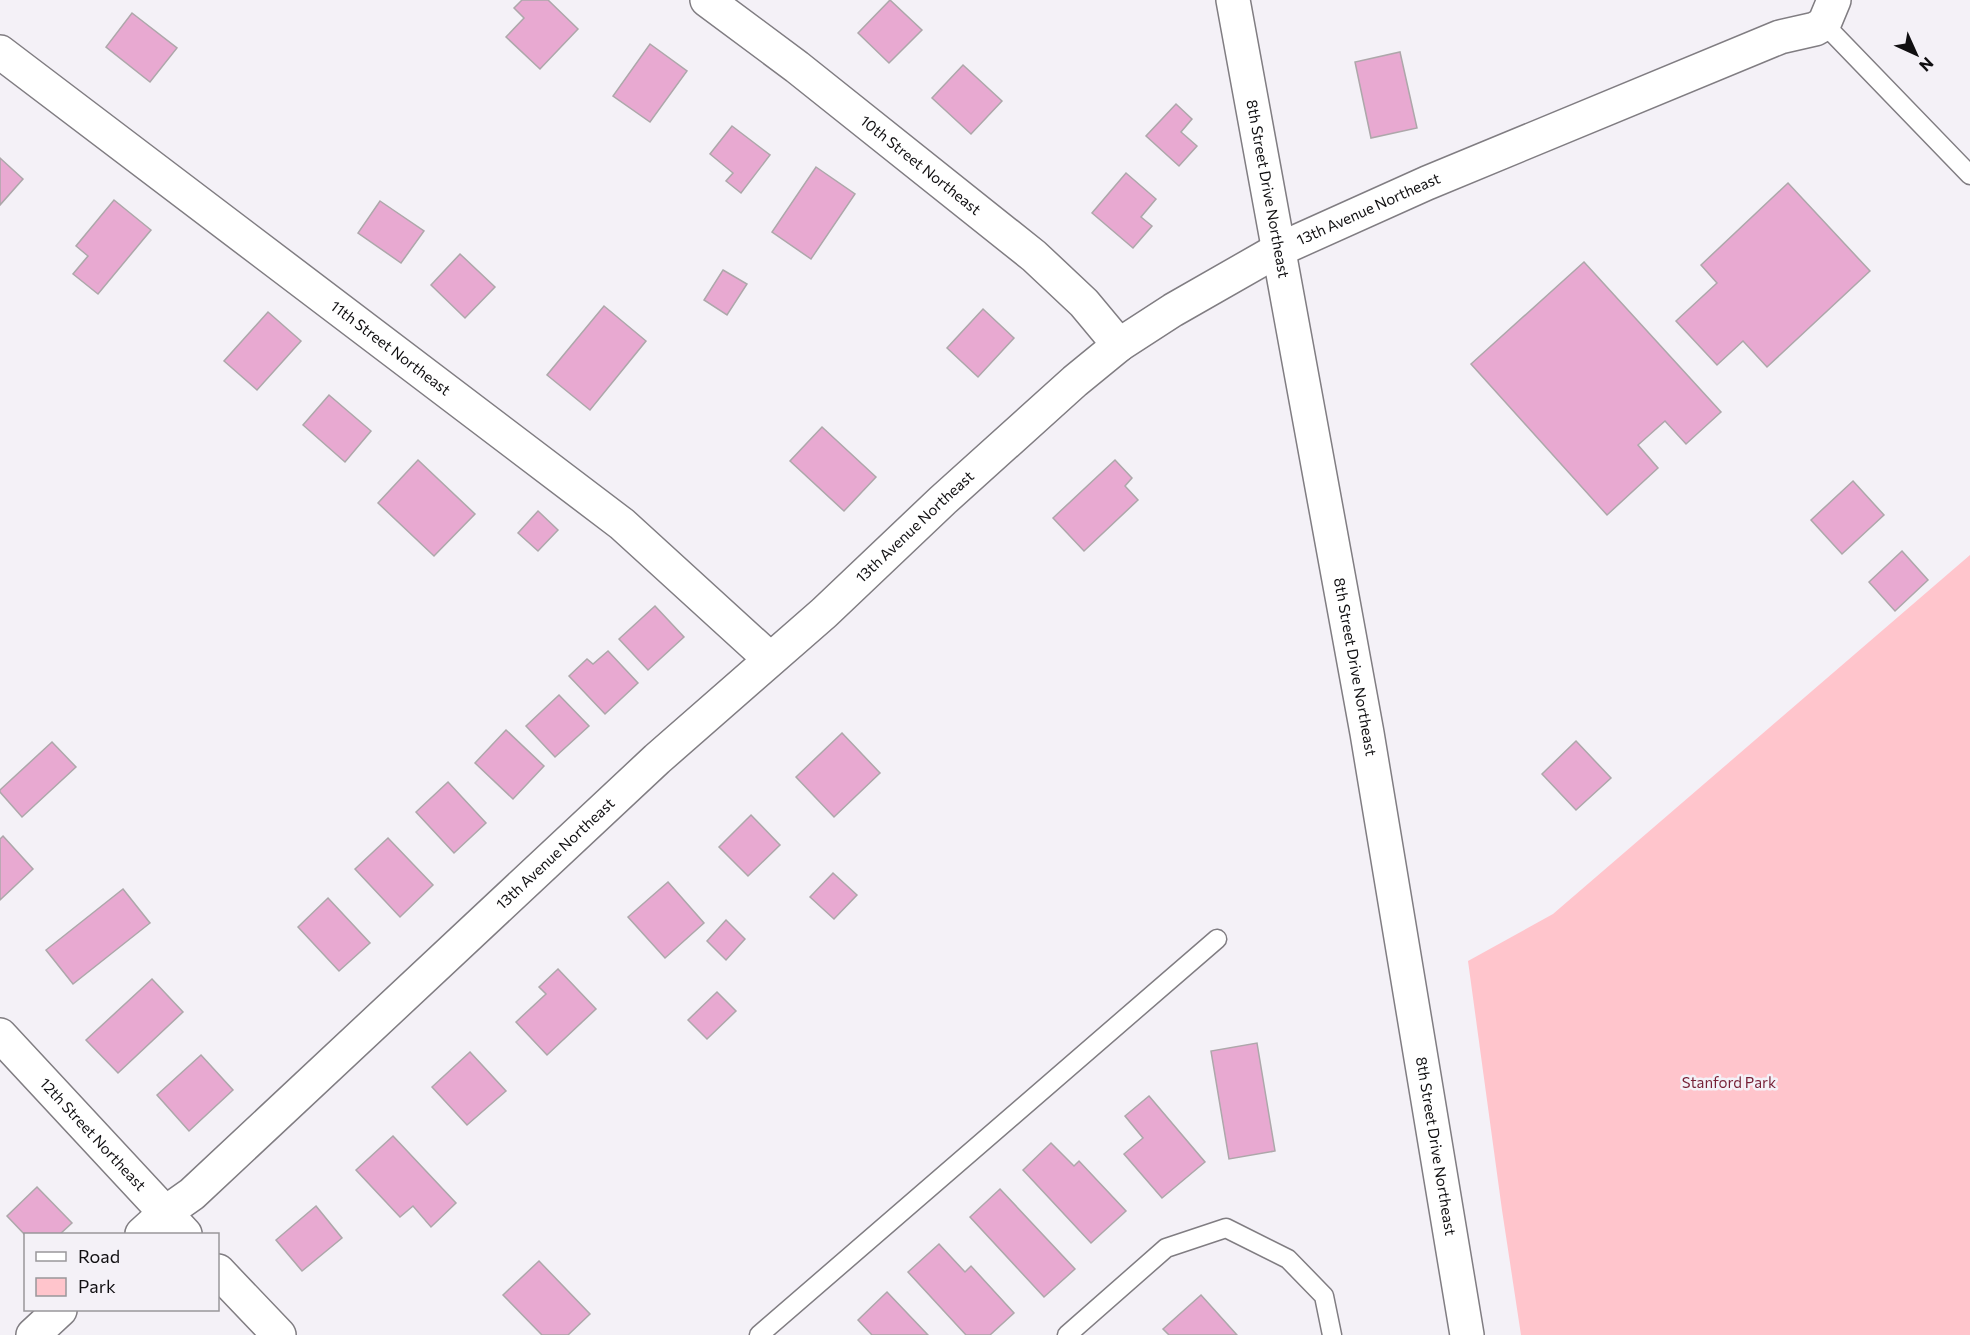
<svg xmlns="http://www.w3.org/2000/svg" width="1970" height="1335" font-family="Commissioner,sans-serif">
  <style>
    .green { fill: #ffc5cc }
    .building { fill: #e8a9d1; stroke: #ada7aa; stroke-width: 1.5 }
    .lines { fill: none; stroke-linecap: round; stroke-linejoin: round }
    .lane-casing { stroke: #807d82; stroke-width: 21 }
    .street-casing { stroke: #807d82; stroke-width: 36 }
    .secondary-casing { stroke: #807d82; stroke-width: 36 }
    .lane { stroke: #fff; stroke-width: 18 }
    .street { stroke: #fff; stroke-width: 33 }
    .secondary { stroke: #fff; stroke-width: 33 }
    .labels { text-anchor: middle; stroke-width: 5; stroke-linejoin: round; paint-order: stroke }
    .street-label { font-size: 15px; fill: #100f11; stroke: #f4f1f7 }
    .park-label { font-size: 15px; fill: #761f35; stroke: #f4f1f7 }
  </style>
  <rect width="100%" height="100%" fill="#f4f1f7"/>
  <!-- green -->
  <polygon class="green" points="1970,555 1970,1335 1521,1335 1502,1210 1468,961 1553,914"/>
  <!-- building -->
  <g class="building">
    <polygon points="522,0 548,0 578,29 540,69 506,37 524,18 514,8"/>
    <polygon points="890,0 922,30 889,63 858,33"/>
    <polygon points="132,13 177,48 150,82 106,47"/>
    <polygon points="650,44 687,71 650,122 613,96"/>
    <polygon points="1400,52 1417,128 1371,138 1355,62"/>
    <polygon points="963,65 1002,101 971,134 932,98"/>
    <polygon points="1176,104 1192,119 1181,132 1197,146 1179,166 1146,136"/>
    <polygon points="732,126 770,155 741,193 726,181 733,173 710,154"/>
    <polygon points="0,158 23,179 0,205"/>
    <polygon points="816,167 855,194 811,259 772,232"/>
    <polygon points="1126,173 1156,199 1141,217 1152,226 1133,248 1092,213"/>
    <polygon points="1788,183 1870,271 1767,367 1743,341 1717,365 1676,321 1717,283 1701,265"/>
    <polygon points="114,200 151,230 98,294 73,274 88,256 76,246"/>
    <polygon points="380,201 424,231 401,263 358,233"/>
    <polygon points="460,254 495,287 465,318 431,285"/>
    <polygon points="1584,262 1721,412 1686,444 1665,421 1638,445 1658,468 1607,515 1471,364"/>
    <polygon points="723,270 747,284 727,315 704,300"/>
    <polygon points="604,306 646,341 590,410 547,375"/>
    <polygon points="983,309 1014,338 978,377 947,348"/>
    <polygon points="268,312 301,341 257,390 224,361"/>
    <polygon points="329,395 371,431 345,462 303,425"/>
    <polygon points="822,427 876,477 844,511 790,461"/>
    <polygon points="418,460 475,514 434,556 378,503"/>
    <polygon points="1115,460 1132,478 1125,486 1138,500 1084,551 1053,518"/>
    <polygon points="1853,481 1884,515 1842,554 1811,520"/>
    <polygon points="538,511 558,530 538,551 518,533"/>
    <polygon points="1902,551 1928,580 1895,611 1869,582"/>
    <polygon points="655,606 684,637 648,670 619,639"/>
    <polygon points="608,651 638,683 605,714 569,676 587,659 593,664"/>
    <polygon points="559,695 589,726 555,757 526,726"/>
    <polygon points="506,730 544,766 513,799 475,763"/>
    <polygon points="842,733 880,773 834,817 796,777"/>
    <polygon points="1576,741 1611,778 1576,810 1542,774"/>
    <polygon points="52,742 76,767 22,817 0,792 0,790"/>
    <polygon points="448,782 486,823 454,853 416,812"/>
    <polygon points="751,815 780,845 748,876 719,847"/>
    <polygon points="3,836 33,869 0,900 0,839"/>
    <polygon points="388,838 433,885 400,917 355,869"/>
    <polygon points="833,873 857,895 834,919 810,897"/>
    <polygon points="668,882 704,923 665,958 628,917"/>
    <polygon points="123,889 150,923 73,984 46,950"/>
    <polygon points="328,898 370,943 339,971 298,927"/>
    <polygon points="726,920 745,939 726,960 707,941"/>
    <polygon points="558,969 596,1009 547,1055 516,1022 546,994 539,987"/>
    <polygon points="152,979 183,1012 118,1073 86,1040"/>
    <polygon points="717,992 736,1011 707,1039 688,1020"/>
    <polygon points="1257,1043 1275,1151 1229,1159 1211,1051"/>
    <polygon points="470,1052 506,1091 467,1125 432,1087"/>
    <polygon points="201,1055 233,1090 189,1131 157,1095"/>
    <polygon points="1149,1096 1205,1162 1162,1198 1124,1154 1143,1138 1125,1116"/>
    <polygon points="393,1136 456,1203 431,1227 413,1206 400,1217 356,1170"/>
    <polygon points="1051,1143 1074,1166 1079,1161 1126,1211 1091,1243 1023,1170"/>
    <polygon points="37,1187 72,1223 60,1234 26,1236 7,1216"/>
    <polygon points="1000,1189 1075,1269 1044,1297 970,1217"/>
    <polygon points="316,1206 342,1238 302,1271 276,1240"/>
    <polygon points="939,1244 965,1272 971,1266 1014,1313 990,1335 966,1335 908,1272"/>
    <polygon points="539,1261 590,1314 568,1335 542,1335 503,1295"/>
    <polygon points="887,1292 928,1335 872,1335 858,1320"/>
    <polygon points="1201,1295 1237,1335 1169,1335 1163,1329"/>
  </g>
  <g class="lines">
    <defs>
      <g id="lane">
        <polyline points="1824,24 1970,175"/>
        <polyline points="759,1335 1217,939"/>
        <polyline points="1067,1335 1166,1248 1226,1228 1288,1259 1324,1296 1332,1335"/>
      </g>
      <g id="street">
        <path id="s1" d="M707,0L797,67L1034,256L1084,303L1119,345"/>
        <path id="s2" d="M0,52L622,524L770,659"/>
        <path id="s3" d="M0,1035L185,1234"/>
        <path id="s4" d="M142,1234L165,1213L192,1194L657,759L824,613L943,500L1075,381L1119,345L1173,310L1278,250L1427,183L1780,37L1815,29L1824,24L1834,0"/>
        <polyline points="218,1271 279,1335"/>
        <polyline points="33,1335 60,1310"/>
      </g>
      <g id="secondary">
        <path id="s5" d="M1233,0L1367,733L1467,1335"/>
      </g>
    </defs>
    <!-- lane casing -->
    <use href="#lane" class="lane-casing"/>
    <!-- street casing -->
    <use href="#street" class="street-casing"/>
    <!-- secondary casing -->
    <use href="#secondary" class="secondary-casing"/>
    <!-- lane -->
    <use href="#lane" class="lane"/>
    <!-- street -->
    <use href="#street" class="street"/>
    <!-- secondary -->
    <use href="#secondary" class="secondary"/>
  </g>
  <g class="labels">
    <!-- street labels -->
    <g class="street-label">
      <text dy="5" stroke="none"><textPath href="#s1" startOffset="270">10th Street Northeast</textPath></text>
      <text dy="5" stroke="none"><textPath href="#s5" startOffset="192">8th Street Drive Northeast</textPath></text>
      <text dy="5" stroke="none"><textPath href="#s4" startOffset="1606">13th Avenue Northeast</textPath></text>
      <text dy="5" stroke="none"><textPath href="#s2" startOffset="490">11th Street Northeast</textPath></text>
      <text dy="5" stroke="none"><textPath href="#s4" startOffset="1048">13th Avenue Northeast</textPath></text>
      <text dy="5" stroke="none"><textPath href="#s5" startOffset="678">8th Street Drive Northeast</textPath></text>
      <text dy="5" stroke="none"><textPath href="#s4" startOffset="562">13th Avenue Northeast</textPath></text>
      <text dy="5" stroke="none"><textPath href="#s3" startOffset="136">12th Street Northeast</textPath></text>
      <text dy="5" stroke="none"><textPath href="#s5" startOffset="1164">8th Street Drive Northeast</textPath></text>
    </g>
    <!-- park labels -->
    <g class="park-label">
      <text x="1729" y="1088">Stanford Park</text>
    </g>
  </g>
  <!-- legend -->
  <rect x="24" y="1233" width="195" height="78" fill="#f4f1f7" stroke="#99979b" stroke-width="1.5"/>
  <rect x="36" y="1252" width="30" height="9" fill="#ffffff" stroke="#99979b" stroke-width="1.5"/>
  <text x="78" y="1263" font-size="18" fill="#100f11">Road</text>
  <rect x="36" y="1278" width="30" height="18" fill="#ffc5cc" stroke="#99979b" stroke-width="1.5"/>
  <text x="78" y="1293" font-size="18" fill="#100f11">Park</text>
  <!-- north arrow -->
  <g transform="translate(1916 54) rotate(135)" stroke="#f4f1f7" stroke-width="4.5" paint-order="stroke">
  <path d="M0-4.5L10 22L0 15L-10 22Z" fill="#100f11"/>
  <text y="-9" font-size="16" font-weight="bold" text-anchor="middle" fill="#100f11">N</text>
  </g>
</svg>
